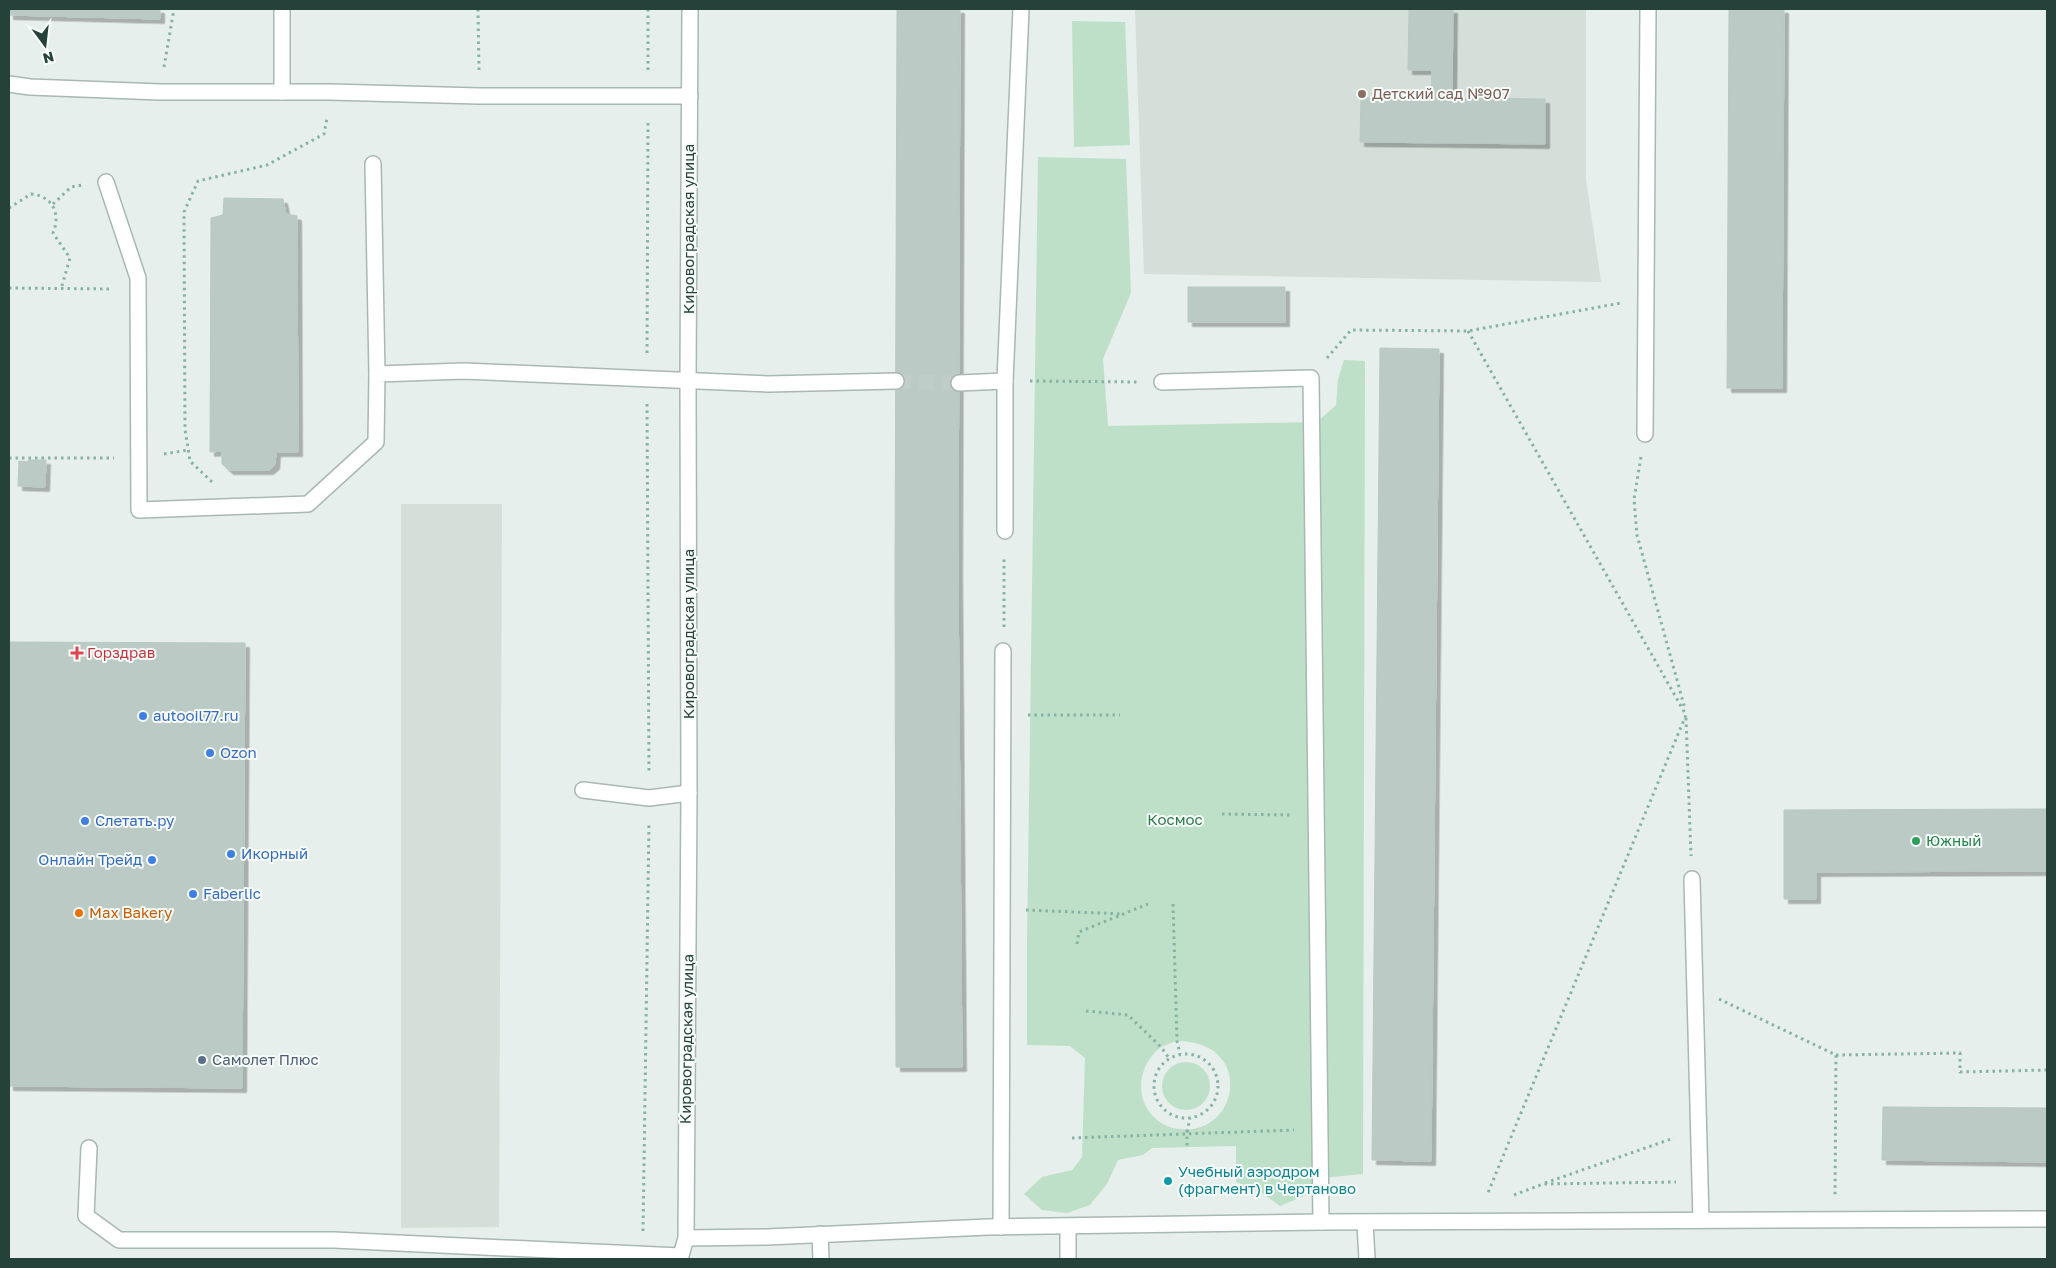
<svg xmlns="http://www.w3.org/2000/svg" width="2056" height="1268" font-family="'Golos Text',sans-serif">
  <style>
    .built { fill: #d4dfda }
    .green { fill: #bfe0c8; fill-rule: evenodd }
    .building { fill: #bbcac4; stroke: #b8c9c2; filter: url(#shadow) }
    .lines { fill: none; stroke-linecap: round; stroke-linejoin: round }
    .minor-tunnel { stroke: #bfccc8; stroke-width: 15; stroke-dasharray: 15 8; stroke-linecap: butt }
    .minor-casing { stroke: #a8b8b2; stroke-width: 18 }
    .path { stroke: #86b3a5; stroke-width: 3; stroke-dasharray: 2.5 4; stroke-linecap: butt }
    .minor { stroke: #fff; stroke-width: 15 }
    .education-dot { fill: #8d6e63; stroke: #f7fbf9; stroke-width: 2 }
    .health-dot { fill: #e0444e; stroke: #f7fbf9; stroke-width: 2 }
    .shop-dot { fill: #3f7fe0; stroke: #f7fbf9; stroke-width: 2 }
    .leisure-dot { fill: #2e9e5b; stroke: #f7fbf9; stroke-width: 2 }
    .food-dot { fill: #e8710a; stroke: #f7fbf9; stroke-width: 2 }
    .service-dot { fill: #5c6f8a; stroke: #f7fbf9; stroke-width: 2 }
    .culture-dot { fill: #0f9aa8; stroke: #f7fbf9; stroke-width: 2 }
    .labels { text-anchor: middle; stroke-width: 4; stroke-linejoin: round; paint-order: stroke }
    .education-label { font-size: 15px; fill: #785e54; stroke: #f7fbf9; text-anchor: start }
    .street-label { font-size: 15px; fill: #24423a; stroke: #f7fbf9 }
    .health-label { font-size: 15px; fill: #be3a42; stroke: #f7fbf9; text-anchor: start }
    .shop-label { font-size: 15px; fill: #366cbe; stroke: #f7fbf9; text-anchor: start }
    .park-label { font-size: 15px; fill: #2d7a4b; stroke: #f7fbf9 }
    .leisure-label { font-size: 15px; fill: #27864d; stroke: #f7fbf9; text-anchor: start }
    .food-label { font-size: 15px; fill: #c56008; stroke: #f7fbf9; text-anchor: start }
    .service-label { font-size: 15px; fill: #4e5e75; stroke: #f7fbf9; text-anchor: start }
    .culture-label { font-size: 15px; fill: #0d838f; stroke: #f7fbf9; text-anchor: start }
  </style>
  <defs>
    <filter id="shadow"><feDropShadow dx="4.5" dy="4.5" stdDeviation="0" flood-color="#0004"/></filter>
  </defs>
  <rect width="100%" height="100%" fill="#e6efeb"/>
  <!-- built -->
  <g class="built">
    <polygon points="1135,9 1586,9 1586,179 1601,282 1144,274"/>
    <polygon points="401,504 502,504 499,1227 401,1228"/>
  </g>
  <!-- green -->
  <g class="green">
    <polygon points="1072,21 1125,22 1130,145 1074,147"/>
    <path d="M1038,157L1126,159L1131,293L1103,359L1108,426L1317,422L1336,405L1338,379L1344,360L1365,361L1363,1174L1321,1178L1304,1196L1280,1206L1259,1191L1236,1182V1146L1152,1148L1143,1155L1118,1160L1107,1184L1090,1205L1067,1213L1042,1210L1024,1194L1042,1177L1072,1170L1082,1157L1085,1058L1070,1046L1027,1045V944ZM1177,1041C1256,1041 1239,1137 1179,1129C1166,1128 1155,1120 1148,1110C1135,1090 1141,1063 1160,1048C1164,1045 1171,1043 1177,1041Z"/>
    <circle cx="1186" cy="1086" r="24"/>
  </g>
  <!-- building -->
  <g class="building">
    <polygon points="9,9 160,9 160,19 9,15"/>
    <polygon points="897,9 960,9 958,573 962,1067 896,1067 895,572"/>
    <polygon points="1409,9 1453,9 1452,98 1545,99 1545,144 1360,142 1361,98 1431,98 1432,70 1408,70"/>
    <polygon points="1729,9 1784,9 1782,388 1727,388"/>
    <polygon points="224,198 283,199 286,214 297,216 298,452 276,452 275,465 269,470 229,470 222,464 222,451 210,452 211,218 223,215"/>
    <rect x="1188" y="287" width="97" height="35"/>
    <polygon points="1380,348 1439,349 1431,1161 1372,1160"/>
    <polygon points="28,460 46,460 45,487 18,486 19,461 28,462"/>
    <polygon points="9,642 245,643 242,1088 9,1086"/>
    <polygon points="2047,809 2047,871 1816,872 1816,899 1784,899 1784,810"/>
    <polygon points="1883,1107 2047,1108 2047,1162 1882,1160"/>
  </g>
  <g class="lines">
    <!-- minor-tunnel -->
    <polyline class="minor-tunnel" points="896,381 959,383"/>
    <defs>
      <g id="minor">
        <polyline points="9,84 30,87 160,92 330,92 479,96 690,96"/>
        <polyline points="282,92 282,9"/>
        <polyline points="373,164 377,374"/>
        <polyline points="106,182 138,278 139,510 308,504 376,442 377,374 464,371 768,384 896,381"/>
        <polyline points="1162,382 1311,378 1321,1222"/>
        <polyline points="959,383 1005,381"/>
        <polyline points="1645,434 1648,9"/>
        <polyline points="1005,531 1005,381 1021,9"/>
        <polyline points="583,790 649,798 689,793"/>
        <polyline points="1692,879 1701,1220"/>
        <polyline points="89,1148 86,1216 119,1240 334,1240 680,1256"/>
        <polyline points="1365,1223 1367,1259"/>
        <polyline points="1001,1227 1003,651"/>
        <polyline points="820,1234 821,1259"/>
        <polyline points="686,1238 767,1237 988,1227 1321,1222 2047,1219"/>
        <polyline points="680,1259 686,1238 689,793 688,381 690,9"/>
        <polyline points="1068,1259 1068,1227"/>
      </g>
    </defs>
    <!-- minor casing -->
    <use href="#minor" class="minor-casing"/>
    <!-- path -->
    <g class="path">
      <polyline points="478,9 479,71"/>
      <polyline points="648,9 648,71"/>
      <polyline points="164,67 174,9"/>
      <polyline points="53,204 71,187 83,185"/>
      <path d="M9,208L31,194C53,196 61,214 53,233L70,258L61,289"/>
      <polyline points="9,288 113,289"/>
      <polyline points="1468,331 1686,715 1487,1195"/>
      <polyline points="647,353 648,122"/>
      <polyline points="1327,358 1351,330 1468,331 1621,303"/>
      <polyline points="1030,381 1139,382"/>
      <polyline points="647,404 649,773"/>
      <polyline points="164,454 188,450"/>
      <polyline points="1641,457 1634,499 1637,535 1685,709"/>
      <polyline points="9,458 114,458"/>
      <polyline points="212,482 190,461 185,429 184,212 198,181 267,165 324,134 327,118"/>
      <polyline points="1004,627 1004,556"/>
      <polyline points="1028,715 1120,715"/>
      <polyline points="1686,718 1691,856"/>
      <polyline points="1222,814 1291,815"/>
      <polyline points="1173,904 1177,1041 1180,1054"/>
      <polyline points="1026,910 1122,914"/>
      <polyline points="1077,944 1079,932 1148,904"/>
      <polyline points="1719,999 1836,1055 1835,1195"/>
      <polyline points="1086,1011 1128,1015 1161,1047 1169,1058"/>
      <circle cx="1186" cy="1086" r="32"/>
      <polyline points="1836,1055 1960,1053 1960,1072 2047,1070"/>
      <polyline points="1187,1130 1187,1147"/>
      <polyline points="1187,1132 1190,1118"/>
      <polyline points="1072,1138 1294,1130"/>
      <polyline points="1545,1183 1674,1138"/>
      <polyline points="1514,1195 1543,1184 1676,1182"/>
      <polyline points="643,1231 649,822"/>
    </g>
    <!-- minor -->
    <use href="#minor" class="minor"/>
  </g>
  <!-- markers -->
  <circle class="education-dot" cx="1362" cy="94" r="5"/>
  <path class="health-dot" d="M74.5 645.5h5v5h5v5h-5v5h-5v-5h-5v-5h5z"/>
  <g class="shop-dot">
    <circle cx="143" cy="716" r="5"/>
    <circle cx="210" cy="753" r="5"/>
    <circle cx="85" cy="821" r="5"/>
    <circle cx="231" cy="854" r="5"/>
    <circle cx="152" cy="860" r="5"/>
    <circle cx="193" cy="894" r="5"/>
  </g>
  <circle class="leisure-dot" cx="1916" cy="841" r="5"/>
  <circle class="food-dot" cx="79" cy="913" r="5"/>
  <circle class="service-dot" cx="202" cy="1060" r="5"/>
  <circle class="culture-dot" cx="1168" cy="1181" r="5"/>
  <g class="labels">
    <!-- education labels -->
    <g class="education-label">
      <text x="1372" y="99">Детский сад №907</text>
    </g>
    <!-- street labels -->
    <g class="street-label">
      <text transform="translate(689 229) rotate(-90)" y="5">Кировоградская улица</text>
      <text transform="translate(689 634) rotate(-90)" y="5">Кировоградская улица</text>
      <text transform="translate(687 1039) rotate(-89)" y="5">Кировоградская улица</text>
    </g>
    <!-- health labels -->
    <g class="health-label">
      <text x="87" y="658">Горздрав</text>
    </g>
    <!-- shop labels -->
    <g class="shop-label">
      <text x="153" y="721">autooil77.ru</text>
      <text x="220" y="758">Ozon</text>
      <text x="95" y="826">Слетать.ру</text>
      <text x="241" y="859">Икорный</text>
      <text x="142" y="865" text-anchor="end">Онлайн Трейд</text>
      <text x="203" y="899">Faberlic</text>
    </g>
    <!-- park labels -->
    <g class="park-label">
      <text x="1175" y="825">Космос</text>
    </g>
    <!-- leisure labels -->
    <g class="leisure-label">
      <text x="1926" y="846">Южный</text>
    </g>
    <!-- food labels -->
    <g class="food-label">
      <text x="89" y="918">Max Bakery</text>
    </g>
    <!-- service labels -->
    <g class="service-label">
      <text x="212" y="1065">Самолет Плюс</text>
    </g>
    <!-- culture labels -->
    <g class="culture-label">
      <text x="1178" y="1177">Учебный аэродром<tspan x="1178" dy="17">(фрагмент) в Чертаново</tspan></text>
    </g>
  </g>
  <!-- border -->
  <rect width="2056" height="1268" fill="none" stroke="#24423a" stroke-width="20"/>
  <!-- north arrow -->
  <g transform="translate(45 45) rotate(165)" stroke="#f7fbf9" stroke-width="4" paint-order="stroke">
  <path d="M0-4L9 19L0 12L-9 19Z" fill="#24423a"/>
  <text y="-8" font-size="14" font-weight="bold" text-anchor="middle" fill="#24423a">N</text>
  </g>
</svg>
